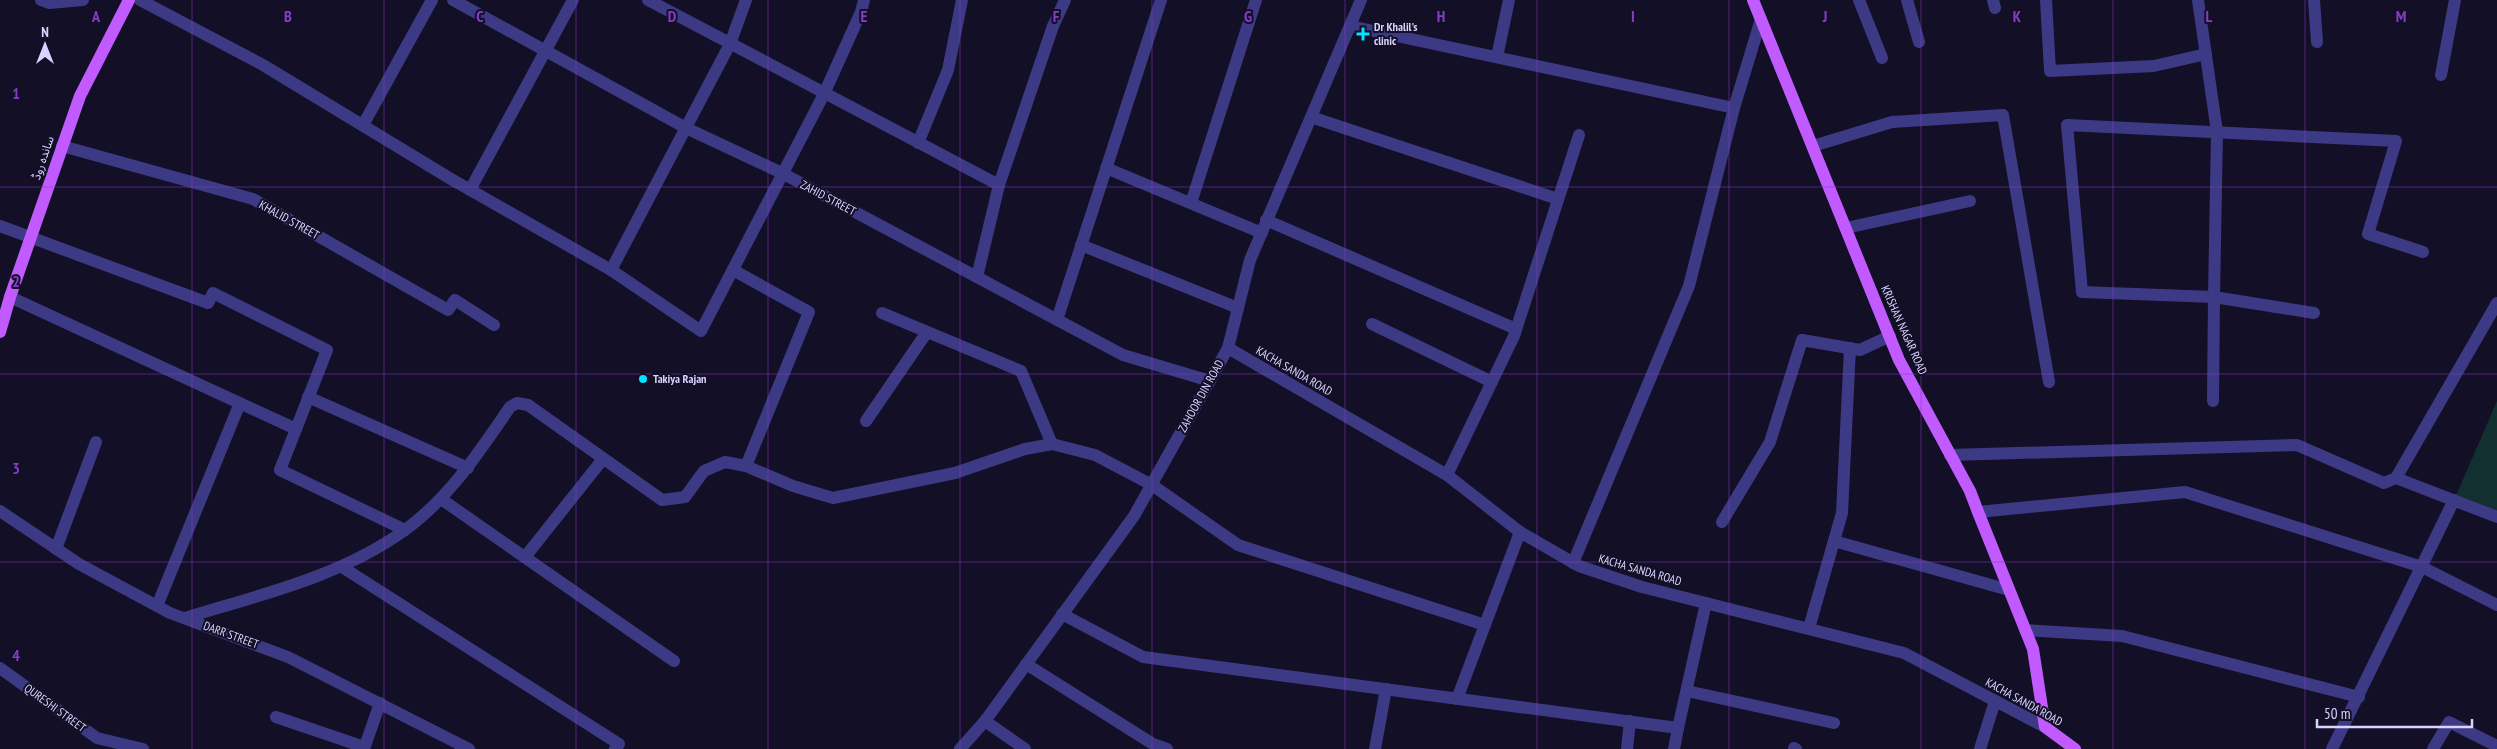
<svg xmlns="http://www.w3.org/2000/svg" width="2497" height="749" font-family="'PT Sans Narrow','Noto Sans Arabic',sans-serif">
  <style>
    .green { fill: #12302f }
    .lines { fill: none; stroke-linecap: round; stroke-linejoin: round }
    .minor { stroke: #3d3a85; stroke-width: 12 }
    .major { stroke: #c25bff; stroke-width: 12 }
    .grid { fill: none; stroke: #843dc5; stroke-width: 1; stroke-opacity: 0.55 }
    .poi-dot { fill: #00e5ff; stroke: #130f26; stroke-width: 2 }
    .labels { text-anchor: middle; stroke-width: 4; stroke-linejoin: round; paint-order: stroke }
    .poi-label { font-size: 12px; font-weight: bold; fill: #d9d4ff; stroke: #130f26; text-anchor: start }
    .street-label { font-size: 12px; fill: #d9d4ff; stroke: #130f26 }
    .grid-label { font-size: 16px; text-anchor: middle; font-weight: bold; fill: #843dc5; stroke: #130f26; stroke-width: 4; stroke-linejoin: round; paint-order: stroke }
  </style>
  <rect width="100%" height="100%" fill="#130f26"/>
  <!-- green -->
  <polygon class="green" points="2497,401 2497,517 2454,500"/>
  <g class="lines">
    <!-- minor -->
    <g class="minor">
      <polyline points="41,0 49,3 83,0"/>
      <polyline points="140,0 263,65 451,179 611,270 730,44 746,0"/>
      <polyline points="453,0 686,128 782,173 1123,355 1210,381"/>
      <polyline points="648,0 999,185 977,277"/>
      <polyline points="1859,0 1882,58"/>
      <polyline points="1907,0 1919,42"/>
      <polyline points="1993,0 1995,8"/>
      <polyline points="2046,0 2050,71 2154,66 2206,54"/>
      <polyline points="2198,0 2217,132 2214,297 2314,313"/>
      <polyline points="2314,0 2317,42"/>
      <polyline points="1350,26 1734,108"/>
      <polyline points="1497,57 1509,0"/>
      <polyline points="2441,75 2455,0"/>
      <polyline points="1311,117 1558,199"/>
      <polyline points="363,125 432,0"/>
      <polyline points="918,143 948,70 962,0"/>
      <polyline points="62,146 253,199 448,310 455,300 494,325"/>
      <polyline points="1813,146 1892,122 2003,115 2049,382"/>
      <polyline points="1106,168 1262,233"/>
      <polyline points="999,185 1053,26 1065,0"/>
      <polyline points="470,190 573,0"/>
      <polyline points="1191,203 1256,0"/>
      <polyline points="1266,220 1516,329"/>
      <polyline points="0,226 208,303 213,293 327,350 280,470 405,530"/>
      <polyline points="1846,228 1970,201"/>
      <polyline points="1081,245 1238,308"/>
      <polyline points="611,270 701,331 824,94 861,12 864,0"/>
      <polyline points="733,270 809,312 746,466"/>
      <polyline points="10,297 296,429"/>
      <polyline points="882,313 1021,371 1052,444"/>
      <polyline points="1057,320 1161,0"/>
      <polyline points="1372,324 1492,382"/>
      <polyline points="1228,348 1447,475 1520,532 1579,566 1642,587 1904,653 2045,727"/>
      <polyline points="308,397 468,468"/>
      <polyline points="2213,401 2214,297 2082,292 2067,125 2396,141 2368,234 2423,252"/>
      <polyline points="866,421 927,332"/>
      <polyline points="1950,455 2297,445 2384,483 2396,478 2497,303"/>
      <polyline points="1447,475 1514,336 1579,135"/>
      <polyline points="2396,478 2497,517"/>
      <polyline points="441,499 674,661"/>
      <polyline points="0,511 79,564 170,613 288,657 469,749"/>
      <polyline points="1978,512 2185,492 2422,567 2497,605"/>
      <polyline points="1722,522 1770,442 1802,340 1860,350 1890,336"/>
      <polyline points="1834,541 2009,590"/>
      <polyline points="56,549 96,442"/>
      <polyline points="525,557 603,459"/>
      <polyline points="1573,563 1689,286 1734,108 1761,19"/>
      <polyline points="342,567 619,744 615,749"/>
      <polyline points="157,606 240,403"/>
      <polyline points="1062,614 1143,657 1678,728 1706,603"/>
      <path d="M185,618C259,595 340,577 405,530C449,498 480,451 510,407L517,403L528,405L662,500L685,497L704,471L725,462L746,466L793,486L833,498L955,473L1025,449L1052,444L1095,455L1152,485L1238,545L1485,625"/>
      <polyline points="1809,628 1842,513 1850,348"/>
      <polyline points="2025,630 2122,636 2359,697"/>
      <polyline points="1026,664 1153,744 1167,749"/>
      <polyline points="0,668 97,738 143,749"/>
      <polyline points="1687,691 1834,723"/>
      <polyline points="1457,699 1520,532"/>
      <polyline points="276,717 364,747"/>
      <polyline points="985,721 1025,749"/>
      <polyline points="1794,748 1796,749"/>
      <polyline points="364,749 380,703"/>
      <polyline points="960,749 985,721 1134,516 1228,348 1250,260 1361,0"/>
      <polyline points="1375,749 1386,689"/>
      <polyline points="1627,749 1630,721"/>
      <polyline points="1674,749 1678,728"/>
      <polyline points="1980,749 1995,701"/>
      <polyline points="2332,749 2454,500"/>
      <polyline points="2433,749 2449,722 2497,746"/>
    </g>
    <!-- major -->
    <g class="major">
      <polyline points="1753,0 1899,360 1970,491 1978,512 2033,649 2045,727 2075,749"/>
      <polyline points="0,332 10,297 80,96 129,0"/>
    </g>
  </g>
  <!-- grid -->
  <path class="grid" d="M192,0V749M384,0V749M576,0V749M768,0V749M960,0V749M1152,0V749M1345,0V749M1537,0V749M1729,0V749M1921,0V749M2113,0V749M2305,0V749M0,187H2497M0,374H2497M0,562H2497"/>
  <!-- markers -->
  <g class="poi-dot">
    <path d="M1360.5 26.5h5v5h5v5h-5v5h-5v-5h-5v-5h5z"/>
    <circle cx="643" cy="379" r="5"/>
  </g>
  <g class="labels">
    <!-- poi labels -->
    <g class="poi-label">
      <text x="1374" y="31">Dr Khalil's<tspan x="1374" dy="14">clinic</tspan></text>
      <text x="653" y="383">Takiya Rajan</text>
    </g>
    <!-- street labels -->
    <g class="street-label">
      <text transform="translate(43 158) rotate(-71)" y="4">ساندہ روڈ</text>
      <text transform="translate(828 198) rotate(28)" y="4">ZAHID STREET</text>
      <text transform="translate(289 220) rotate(29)" y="4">KHALID STREET</text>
      <text transform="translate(1904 330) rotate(66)" y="4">KRISHAN NAGAR ROAD</text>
      <text transform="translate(1294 371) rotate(30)" y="4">KACHA SANDA ROAD</text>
      <text transform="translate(1201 396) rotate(-61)" y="4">ZAHOOR DIN ROAD</text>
      <text transform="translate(1640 570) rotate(16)" y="4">KACHA SANDA ROAD</text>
      <text transform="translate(231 635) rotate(20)" y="4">DARR STREET</text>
      <text transform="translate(2024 702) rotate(29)" y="4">KACHA SANDA ROAD</text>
      <text transform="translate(55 708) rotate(36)" y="4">QURESHI STREET</text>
    </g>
  </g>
  <g class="grid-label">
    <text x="96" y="22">A</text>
    <text x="288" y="22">B</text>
    <text x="480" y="22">C</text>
    <text x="672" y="22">D</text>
    <text x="864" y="22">E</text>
    <text x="1056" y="22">F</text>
    <text x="1248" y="22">G</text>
    <text x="1441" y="22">H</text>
    <text x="1633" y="22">I</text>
    <text x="1825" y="22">J</text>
    <text x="2017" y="22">K</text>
    <text x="2209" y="22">L</text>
    <text x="2401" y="22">M</text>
    <text x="16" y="99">1</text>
    <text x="16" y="287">2</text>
    <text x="16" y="474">3</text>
    <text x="16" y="661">4</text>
  </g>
  <!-- north arrow -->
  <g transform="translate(45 45)" stroke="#130f26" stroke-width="4" paint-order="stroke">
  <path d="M0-4L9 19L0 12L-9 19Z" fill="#d9d4ff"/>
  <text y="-8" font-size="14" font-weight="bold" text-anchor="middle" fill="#d9d4ff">N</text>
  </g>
  <!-- scale -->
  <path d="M2317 719v8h155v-8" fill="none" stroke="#d9d4ff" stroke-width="2.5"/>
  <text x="2324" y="719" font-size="15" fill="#d9d4ff" stroke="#130f26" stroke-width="4" paint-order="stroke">50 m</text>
</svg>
